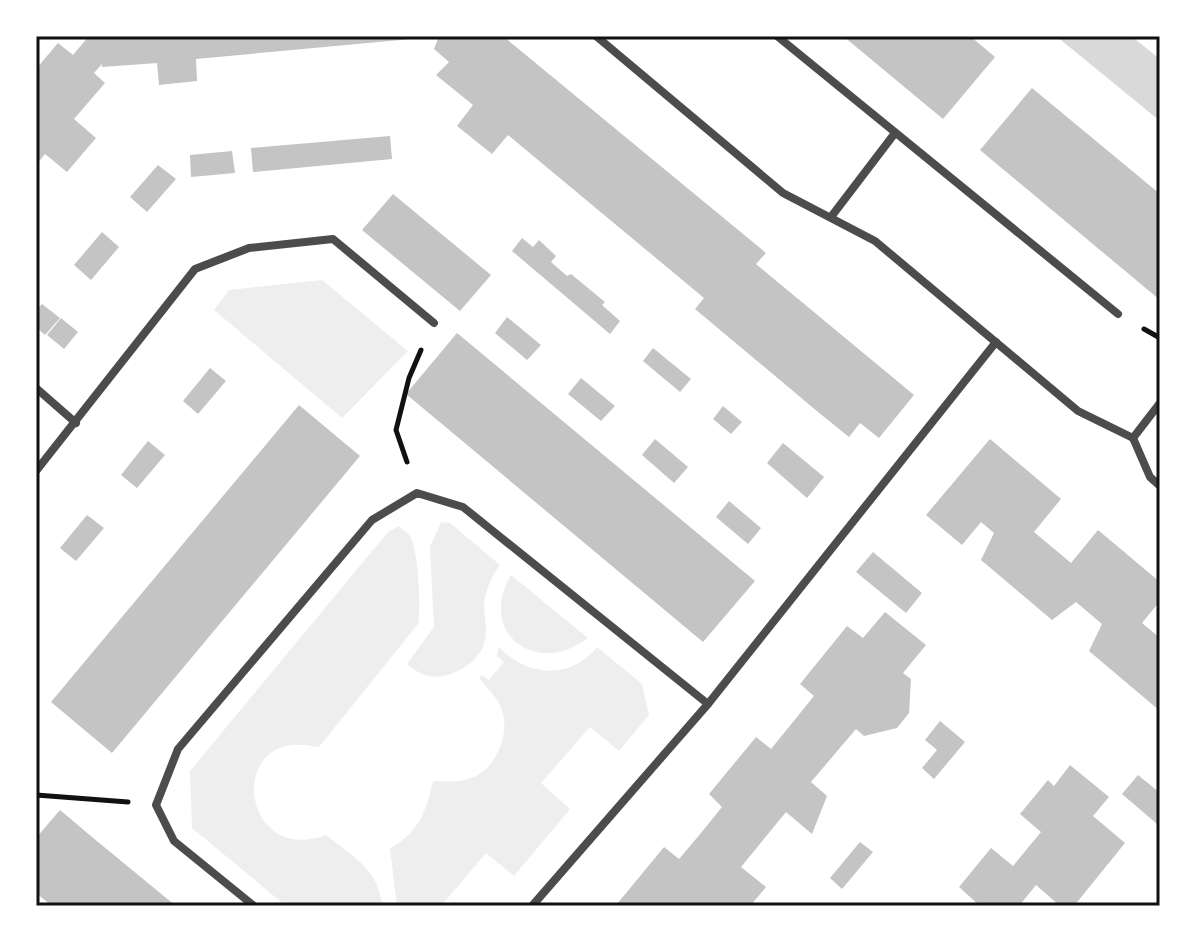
<svg xmlns="http://www.w3.org/2000/svg" width="1196" height="942" font-family="'PT Sans Narrow',sans-serif">
  <style>
    .green { fill: #eee }
    .water { fill: #d9d9d9 }
    .building { fill: #c4c4c4 }
    .lines { fill: none; stroke-linecap: round; stroke-linejoin: round }
    .path { stroke: #111; stroke-width: 5 }
    .minor { stroke: #4c4c4c; stroke-width: 8 }
    .neatline { fill: none; stroke: #111; stroke-width: 3 }
  </style>
  <rect width="100%" height="100%" fill="#fff"/>
  <!-- green -->
  <g class="green">
    <polygon points="322,280 408,351 342,418 214,310 229,290"/>
    <path d="M441,522L450,523L500,565C491,577 485,591 484,606C484,614 486,623 486,631C486,654 468,669 447,675C432,679 419,675 407,664L434,627L430,547Z"/>
    <path d="M399,526C402,529 406,531 409,535C419,548 421,608 418,624L319,747C307,745 294,743 282,747C230,766 254,862 326,835C352,856 379,869 382,906H286L192,828L190,771L388,532Z"/>
    <path d="M511,575L588,638C536,678 477,633 511,575Z"/>
    <path d="M499,647C527,677 571,680 597,647L642,684L649,715L619,751L590,727L541,783L570,809L514,876L486,853L441,906H397L390,848C418,834 427,810 433,781C446,781 459,783 471,778C498,769 513,728 499,703C494,694 485,686 479,678L482,675L489,680L504,662L497,656Z"/>
  </g>
  <!-- water -->
  <polygon class="water" points="1056,36 1131,36 1160,59 1160,121"/>
  <!-- building -->
  <g class="building">
    <polygon points="89,36 422,36 422,38 196,59 197,81 159,85 157,63 102,67 102,64 94,73 105,83 74,119 96,138 67,172 45,154 36,165 36,69 58,43 73,55"/>
    <polygon points="439,36 503,36 766,253 756,264 914,395 879,438 860,423 849,437 818,412 695,309 704,298 508,135 492,154 457,126 473,105 436,75 449,62 434,49"/>
    <polygon points="843,36 970,36 995,57 943,119"/>
    <polygon points="1032,88 1160,194 1160,300 980,150"/>
    <polygon points="390,136 392,159 253,172 251,148"/>
    <polygon points="232,151 235,173 191,177 190,155"/>
    <polygon points="158,165 176,179 147,212 130,197"/>
    <polygon points="393,194 491,275 460,311 362,230"/>
    <polygon points="102,232 119,247 91,280 74,265"/>
    <polygon points="522,238 533,247 539,240 556,256 551,262 567,276 571,274 605,302 602,305 620,321 610,334 512,251"/>
    <polygon points="42,304 60,318 45,335 36,327 36,310"/>
    <polygon points="507,317 541,345 527,360 495,333"/>
    <polygon points="61,318 78,332 64,349 47,335"/>
    <polygon points="457,333 755,581 703,642 406,394"/>
    <polygon points="653,348 691,379 680,392 643,361"/>
    <polygon points="210,368 226,381 198,414 183,401"/>
    <polygon points="581,378 615,406 601,421 568,394"/>
    <polygon points="299,405 360,456 112,753 51,702"/>
    <polygon points="723,406 742,422 731,434 713,419"/>
    <polygon points="655,439 688,467 674,483 642,455"/>
    <polygon points="990,439 1061,499 1034,532 1071,563 1098,530 1160,582 1160,601 1142,623 1160,638 1160,711 1089,651 1102,624 1076,602 1052,620 981,560 994,533 981,522 962,545 926,515"/>
    <polygon points="148,441 165,455 137,488 121,475"/>
    <polygon points="783,443 824,477 807,498 767,463"/>
    <polygon points="729,501 761,528 748,544 716,517"/>
    <polygon points="87,515 104,528 76,561 60,548"/>
    <polygon points="873,552 922,593 906,613 856,572"/>
    <polygon points="885,612 926,645 903,673 911,679 909,713 897,728 864,736 856,729 811,782 827,796 812,834 786,812 741,867 766,887 750,906 617,904 664,847 679,859 701,833 722,807 709,794 756,737 771,749 814,696 800,684 847,626 863,638"/>
    <polygon points="940,721 965,742 934,779 922,768 937,750 925,740"/>
    <polygon points="1070,765 1109,797 1093,816 1125,843 1074,906 1060,906 1036,885 1019,906 980,906 959,887 991,848 1013,866 1041,832 1020,814 1048,780 1054,786"/>
    <polygon points="1138,775 1160,793 1160,821 1157,824 1122,794"/>
    <polygon points="60,810 98,842 176,906 52,906 36,893 36,838"/>
    <polygon points="860,842 873,852 842,889 830,878"/>
  </g>
  <g class="lines">
    <!-- path -->
    <g class="path">
      <polyline points="1144,329 1160,338"/>
      <polyline points="407,462 396,430 409,378 421,350"/>
      <polyline points="36,795 128,802"/>
    </g>
    <!-- minor -->
    <g class="minor">
      <polyline points="596,36 783,193 875,241 1078,411 1133,438"/>
      <polyline points="777,36 1118,314"/>
      <polyline points="831,217 895,133"/>
      <polyline points="36,388 76,423"/>
      <polyline points="1160,403 1133,438 1150,477 1160,486"/>
      <polyline points="36,471 195,269 249,248 333,239 434,323"/>
      <polyline points="254,906 174,841 156,805 178,749 372,520 417,493 463,507 708,704"/>
      <polyline points="532,906 708,704 996,342"/>
    </g>
  </g>
  <!-- border -->
  <rect width="1196" height="942" fill="none" stroke="#ffffff" stroke-width="76"/>
  <rect x="38" y="38" width="1120" height="866" class="neatline"/>
</svg>
